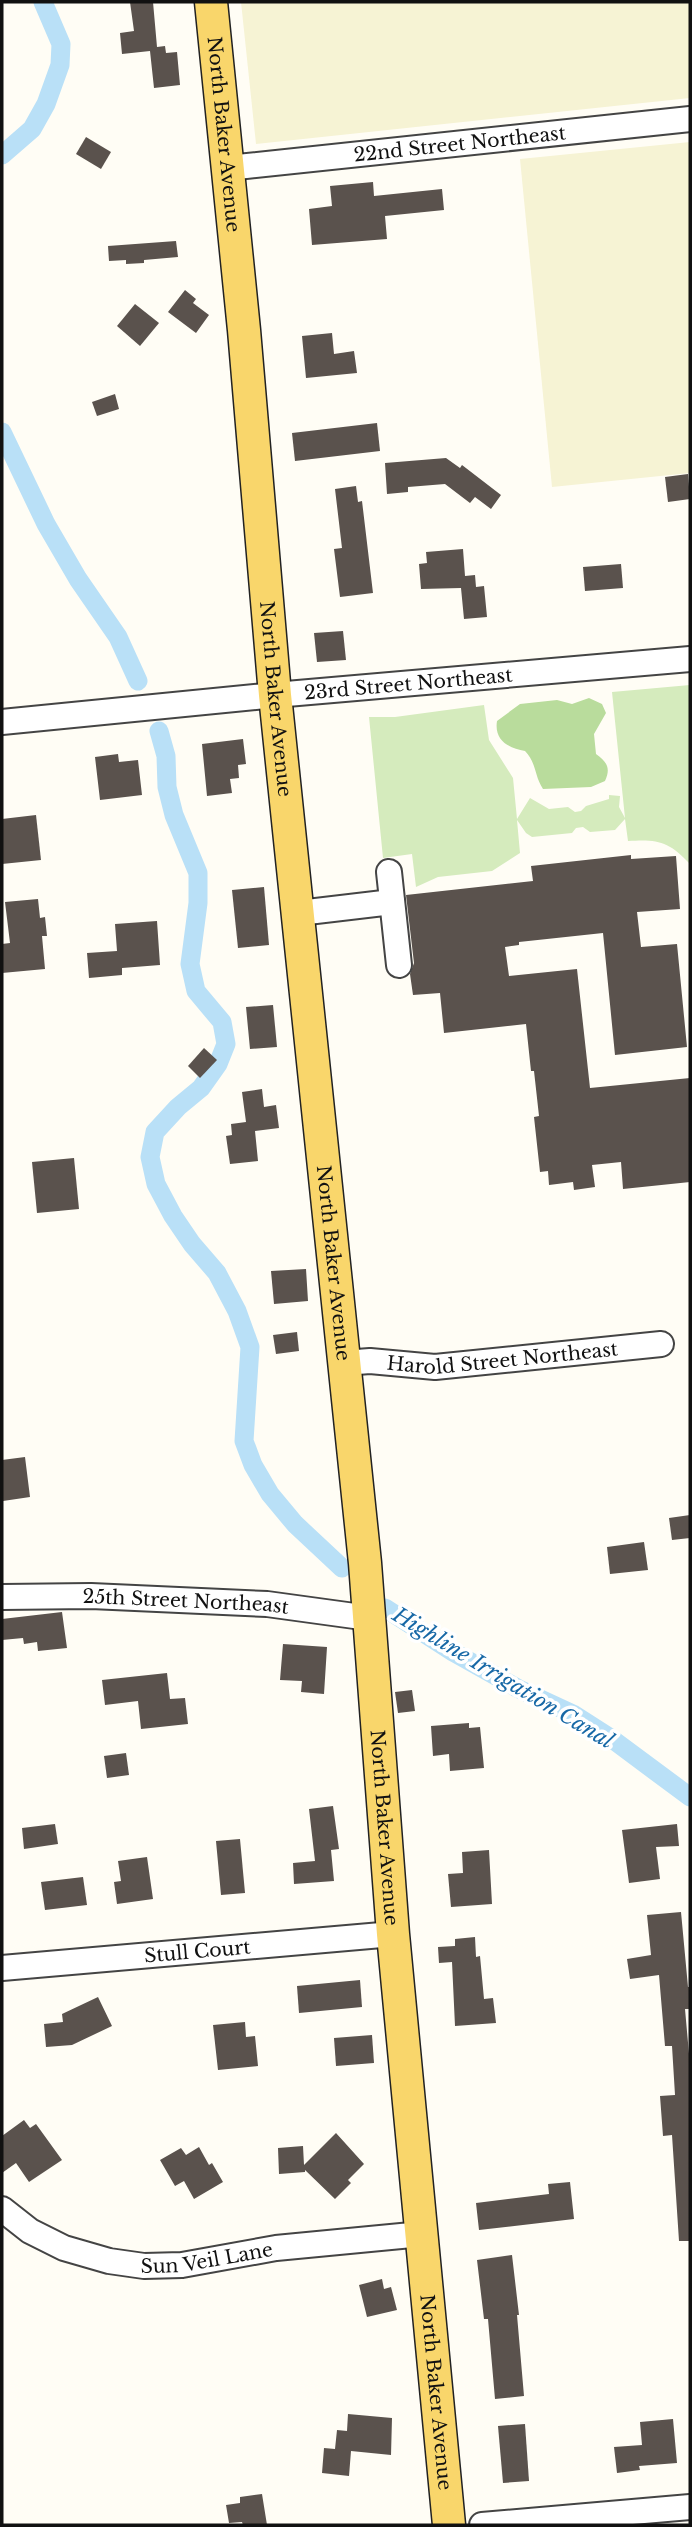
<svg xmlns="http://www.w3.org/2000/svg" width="692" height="2527" font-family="'Libre Baskerville',serif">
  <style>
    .farmland { fill: #f6f3d4 }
    .green { fill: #d5ebbd }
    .forest { fill: #b9dc9c }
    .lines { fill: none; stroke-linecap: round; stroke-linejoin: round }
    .canal { stroke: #b9e0f7; stroke-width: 19 }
    .building { fill: #5a524d }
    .minor-casing { stroke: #444; stroke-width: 28 }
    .major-casing { stroke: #222; stroke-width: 35 }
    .minor { stroke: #fff; stroke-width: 24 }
    .major { stroke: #f9d66b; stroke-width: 32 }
    .labels { text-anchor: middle; stroke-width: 7; stroke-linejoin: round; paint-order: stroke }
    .street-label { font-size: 19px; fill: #111; stroke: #fff }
    .water-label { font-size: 21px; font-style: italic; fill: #1768a6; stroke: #fff }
  </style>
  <rect width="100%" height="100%" fill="#fffdf5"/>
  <!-- farmland -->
  <g class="farmland">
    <polygon points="241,2 690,2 690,98 256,144"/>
    <polygon points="690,142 690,473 552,487 520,159"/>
  </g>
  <!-- green -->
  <path class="green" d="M690,685V864C669,841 657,839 628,841L625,819L615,830L590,832L583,827L576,828L572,833L532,837L526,833L517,820L520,853L492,871L438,877L416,887L412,854L383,858L369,717H395L484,705L489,740L513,778L517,819L530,798L549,809L568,807L575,812L581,811L586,806L609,799V795L620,796L619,807L625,818L612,692Z"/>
  <!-- forest -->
  <path class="forest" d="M589,698L602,704L606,713L594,734L596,754C607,762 611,768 605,781L591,787L543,789C534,775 537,764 525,751C508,748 494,740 497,721L520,704L557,700L572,704Z"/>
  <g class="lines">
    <!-- canal -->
    <g class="canal">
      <polyline points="2,155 32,129 46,104 60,65 61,44 43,2"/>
      <polyline points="2,432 46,524 78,579 118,637 138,681"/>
      <polyline points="159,731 166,756 167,787 174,815 198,873 198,903 190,964 196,991 222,1022 226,1044 218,1064 201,1088 178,1107 155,1132 150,1157 156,1184 173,1216 192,1244 217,1273 237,1311 250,1347 244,1441 253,1465 270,1494 295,1524 342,1568"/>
      <polyline points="385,1608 453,1652 519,1689 573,1714 612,1739 690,1797"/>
    </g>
  </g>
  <!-- building -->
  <g class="building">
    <polygon points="130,2 153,2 157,47 165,46 166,53 177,52 180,85 154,88 150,51 122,54 120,33 134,31"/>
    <polygon points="86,137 111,152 101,169 76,154"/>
    <polygon points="373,182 374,196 442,189 444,210 385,216 387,239 312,245 309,209 332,206 330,186"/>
    <polygon points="176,241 178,257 144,260 144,263 126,264 126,260 109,261 108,246"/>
    <polygon points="185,290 196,299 193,303 209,315 196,333 168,312"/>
    <polygon points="135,304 159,323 140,346 117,326"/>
    <polygon points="332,333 334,354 354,351 357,373 306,378 302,336"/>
    <polygon points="115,394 119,409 97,416 92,402"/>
    <polygon points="377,423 380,451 295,461 292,433"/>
    <polygon points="446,458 460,468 462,465 501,495 491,509 475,497 470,503 445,484 408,487 408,492 387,494 385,463"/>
    <polygon points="688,474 690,499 668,502 665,477"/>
    <polygon points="356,486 358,502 362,501 373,593 340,597 334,549 342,548 335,489"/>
    <polygon points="463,549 465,576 475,575 476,587 484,586 487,617 464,619 461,588 421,589 419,564 427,563 426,552"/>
    <polygon points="621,564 623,588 585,591 583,567"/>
    <polygon points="343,631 346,660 317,662 314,633"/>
    <polygon points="243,739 246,764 238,765 239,778 230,779 232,793 207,796 202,744"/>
    <polygon points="118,754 119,762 138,760 142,795 100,800 95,757"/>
    <polygon points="36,815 41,860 2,864 2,819"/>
    <polygon points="631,855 631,859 676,856 680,909 637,912 641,947 677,944 687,1047 615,1055 603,933 519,942 519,945 505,947 509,976 577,969 590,1088 690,1078 690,1182 623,1189 621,1162 592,1165 595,1187 574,1190 573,1182 549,1185 548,1171 540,1172 534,1117 539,1116 534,1071 531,1071 526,1024 444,1033 440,993 413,995 410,974 414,963 406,895 533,881 531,866"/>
    <polygon points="264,887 269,945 238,948 232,890"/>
    <polygon points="38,899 40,918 45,917 47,936 42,936 45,969 2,973 2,944 10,943 5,902"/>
    <polygon points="157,921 160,965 122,968 122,975 89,978 87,953 117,951 115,924"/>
    <polygon points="273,1005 277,1047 250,1049 246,1007"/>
    <polygon points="204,1048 217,1060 200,1078 188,1066"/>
    <polygon points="262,1089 264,1107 276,1105 279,1128 255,1131 258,1161 230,1164 226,1136 232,1135 231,1124 246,1122 242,1092"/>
    <polygon points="74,1158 79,1209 37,1213 32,1162"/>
    <polygon points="306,1269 308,1301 274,1304 271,1271"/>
    <polygon points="297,1332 299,1351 276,1354 273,1335"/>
    <polygon points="25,1457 30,1497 3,1501 2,1460"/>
    <polygon points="690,1515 690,1538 672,1540 669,1518"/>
    <polygon points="644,1542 648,1570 610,1574 607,1547"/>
    <polygon points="62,1612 67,1648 38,1651 37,1642 24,1644 23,1638 2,1640 2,1619"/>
    <polygon points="283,1644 327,1647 324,1694 301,1692 302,1681 280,1680"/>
    <polygon points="167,1673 170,1699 185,1698 188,1724 141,1729 138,1701 105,1705 102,1680"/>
    <polygon points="412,1690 415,1711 398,1713 395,1692"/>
    <polygon points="469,1723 469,1728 480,1727 484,1768 450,1771 449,1754 433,1756 431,1726"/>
    <polygon points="126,1753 129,1775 107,1778 104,1756"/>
    <polygon points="333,1806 339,1849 331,1850 334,1881 294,1884 293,1863 315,1861 309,1809"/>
    <polygon points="55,1824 58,1844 24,1849 22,1828"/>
    <polygon points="677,1824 679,1846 656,1847 660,1879 629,1883 622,1830"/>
    <polygon points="240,1839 245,1893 221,1895 216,1841"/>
    <polygon points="489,1850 492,1904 451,1907 448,1874 463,1873 462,1852"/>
    <polygon points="147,1857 153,1899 117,1904 114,1882 121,1881 118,1861"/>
    <polygon points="83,1877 87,1905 45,1910 41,1882"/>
    <polygon points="681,1912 688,1987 690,1987 690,2009 685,2009 690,2065 690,2241 679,2241 672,2135 663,2136 660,2096 675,2095 672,2046 665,2046 659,1975 630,1979 627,1959 651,1955 647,1915"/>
    <polygon points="475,1937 476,1957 480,1956 484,1999 493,1998 496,2023 455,2026 452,1962 439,1963 438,1947 455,1946 455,1939"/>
    <polygon points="360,1980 362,2007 299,2013 297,1986"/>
    <polygon points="98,1997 112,2026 72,2045 46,2047 44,2024 63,2022 62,2014"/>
    <polygon points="245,2022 246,2037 255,2036 258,2066 218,2070 213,2025"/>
    <polygon points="372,2035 374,2063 336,2066 334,2038"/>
    <polygon points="24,2120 30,2128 36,2124 62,2160 29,2182 16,2163 2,2173 2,2136"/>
    <polygon points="336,2133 364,2164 348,2180 351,2183 335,2199 305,2170 305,2172 279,2174 278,2148 303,2146 304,2165"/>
    <polygon points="199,2147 209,2165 212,2163 223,2182 194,2199 184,2181 175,2186 160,2160 181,2148 186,2155"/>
    <polygon points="570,2182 574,2219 479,2230 476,2203 549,2194 548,2184"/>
    <polygon points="512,2255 519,2315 517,2315 524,2396 495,2399 488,2319 484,2319 477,2260"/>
    <polygon points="382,2279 384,2289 391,2287 397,2310 367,2317 359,2285"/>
    <polygon points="348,2414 392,2418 391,2455 351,2451 349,2476 322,2473 324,2448 335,2449 337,2430 347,2431"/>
    <polygon points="673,2419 677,2463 639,2466 640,2470 617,2473 614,2447 642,2445 640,2422"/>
    <polygon points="525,2424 529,2481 503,2483 498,2426"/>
    <polygon points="262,2494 267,2525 243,2525 242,2522 229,2523 226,2505 240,2503 240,2497"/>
  </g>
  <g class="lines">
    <defs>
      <g id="minor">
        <path id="s1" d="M228,168L690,119"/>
        <path id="s2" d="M2,722L275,695L690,659"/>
        <polyline points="389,872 399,965"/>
        <polyline points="299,913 392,902"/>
        <path id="s3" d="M344,1363L370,1361L435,1367L661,1344"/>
        <path id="s4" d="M2,1597L91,1596L267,1604L369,1618"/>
        <path id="s5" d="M2,1968L393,1934"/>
        <path id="s6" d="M2,2209L30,2231L64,2248L109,2261L144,2266L182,2265L276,2248L422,2234"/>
        <polyline points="482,2525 690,2507"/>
      </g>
      <g id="major">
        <path id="s7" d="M211,2L244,330L275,695L365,1563L393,1934L449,2525"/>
      </g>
    </defs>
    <!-- minor casing -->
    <use href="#minor" class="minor-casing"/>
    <!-- major casing -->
    <use href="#major" class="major-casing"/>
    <!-- minor -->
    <use href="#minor" class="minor"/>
    <!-- major -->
    <use href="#major" class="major"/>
  </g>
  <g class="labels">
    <!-- street labels -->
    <g class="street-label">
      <text dy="7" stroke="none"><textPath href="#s7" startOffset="133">North Baker Avenue</textPath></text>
      <text dy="7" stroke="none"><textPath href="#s1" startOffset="233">22nd Street Northeast</textPath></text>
      <text dy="7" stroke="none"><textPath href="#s2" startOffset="408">23rd Street Northeast</textPath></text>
      <text dy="7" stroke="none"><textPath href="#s7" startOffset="700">North Baker Avenue</textPath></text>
      <text dy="7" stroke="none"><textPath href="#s7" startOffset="1267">North Baker Avenue</textPath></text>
      <text dy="7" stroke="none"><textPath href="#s3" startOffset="159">Harold Street Northeast</textPath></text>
      <text dy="7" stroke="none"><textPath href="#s4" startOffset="184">25th Street Northeast</textPath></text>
      <text dy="7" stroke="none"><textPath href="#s7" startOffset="1834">North Baker Avenue</textPath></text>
      <text dy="7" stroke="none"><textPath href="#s5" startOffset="196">Stull Court</textPath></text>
      <text dy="7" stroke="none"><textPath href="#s6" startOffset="219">Sun Veil Lane</textPath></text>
      <text dy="7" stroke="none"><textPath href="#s7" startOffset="2401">North Baker Avenue</textPath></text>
    </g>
    <!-- water labels -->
    <g class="water-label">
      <text transform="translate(503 1678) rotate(31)" y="7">Highline Irrigation Canal</text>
    </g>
  </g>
  <!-- border -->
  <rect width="692" height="2527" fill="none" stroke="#111111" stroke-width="7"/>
</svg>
